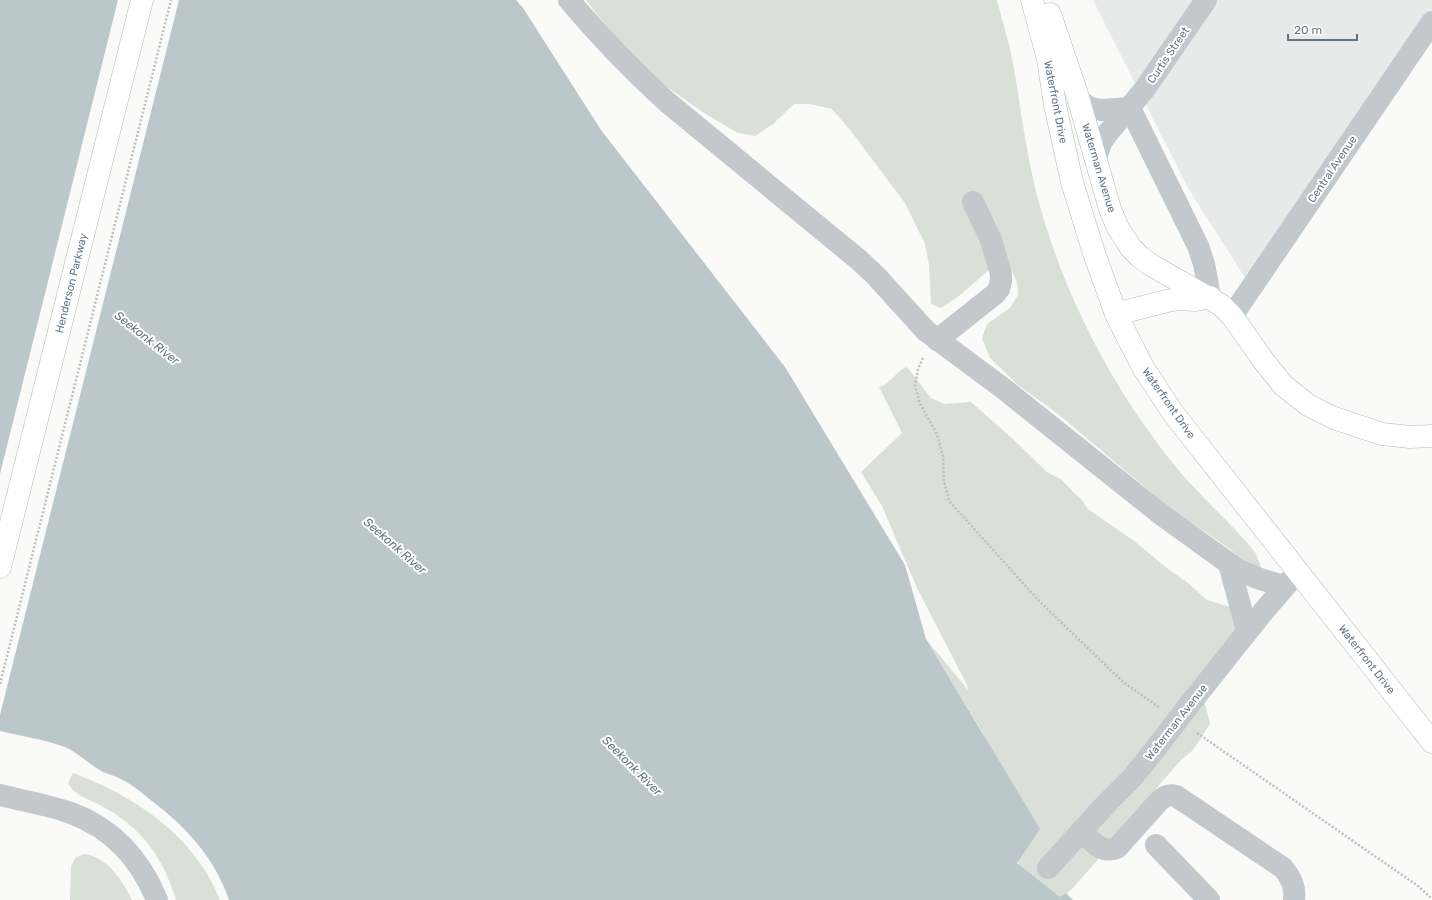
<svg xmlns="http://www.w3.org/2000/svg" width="1432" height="900" font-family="Rubik,sans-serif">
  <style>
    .built { fill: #e8e9e9 }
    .green { fill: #dadfd7 }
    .water { fill: #bbc7cb }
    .pier { fill: #fafaf8 }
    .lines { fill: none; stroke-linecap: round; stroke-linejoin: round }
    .major-casing { stroke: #b5babe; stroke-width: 23 }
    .path { stroke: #bbbfc2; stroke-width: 2.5; stroke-dasharray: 2 2; stroke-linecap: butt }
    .minor { stroke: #c3c8cc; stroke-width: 22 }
    .major { stroke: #fff; stroke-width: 22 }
    .minor-bridge { stroke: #c3c8cc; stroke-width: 22 }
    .labels { text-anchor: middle; stroke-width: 4; stroke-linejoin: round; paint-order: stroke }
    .street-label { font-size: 11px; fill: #657683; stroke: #fff }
    .water-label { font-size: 12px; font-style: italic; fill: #60757c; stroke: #fff }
  </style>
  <rect width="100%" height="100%" fill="#fafaf8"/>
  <!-- built -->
  <polygon class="built" points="1093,0 1432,0 1432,26 1254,292 1188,188"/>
  <!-- green -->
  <g class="green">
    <path d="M586,0H997C1001,15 1005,30 1009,45C1016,74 1019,103 1024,132C1029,161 1035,191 1044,220C1072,312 1119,398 1180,472C1204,500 1232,524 1255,552L1260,564L1261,569L1248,566L1230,549L1165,504L1058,414L1018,385L990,358L982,338L987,324L1010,308L1018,295L1017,282L1005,256L959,296L941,308L931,304L929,265L925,244L905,203L851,131L832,109L810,104H794L773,124L755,136L738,133L704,113L666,86L629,53L613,35Z"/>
    <path d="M907,367L931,398L944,404L971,402L1014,440L1047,472L1062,480L1074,493L1081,499L1088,509L1134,541L1168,569L1188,583L1207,600L1230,607L1258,628L1202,697L1206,707L1210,724L1193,750L1181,760L1141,806L1109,847L1072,889L1062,898V900L1033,887L1016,859L983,733L926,639L968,690L967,685L917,588L882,506L861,472L902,433L879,387C892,383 896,371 907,367Z"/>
    <path d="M73,773C135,796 195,836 220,900H176C163,856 140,826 100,805C87,798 75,796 68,783Z"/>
    <path d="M85,854C108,858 122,880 132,900H70L71,866L76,857Z"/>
  </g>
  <!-- water -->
  <path class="water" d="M0,0H516L523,8L601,130L785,367L905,565L926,639L1040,829L1017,863L1060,897L1066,893L1073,900H229C215,858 186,827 152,801C141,792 130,783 117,777C112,775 107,774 103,772C88,764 77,751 62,746C42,739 20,736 0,731Z"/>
  <!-- pier -->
  <polygon class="pier" points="118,0 179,0 0,715 0,474"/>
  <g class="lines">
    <defs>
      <g id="major">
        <polyline points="1032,0 1048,59 1055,105 1072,182 1094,253 1116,314 1131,344 1144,369 1173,413 1432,742"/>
        <polyline points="1050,14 1077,94 1110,209 1118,228 1131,248 1140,257 1151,265 1221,305 1232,316 1263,360 1283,385 1308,405 1334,418 1382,434 1410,437 1432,436"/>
        <polyline points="1116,314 1167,301 1178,299 1196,300 1210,297"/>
        <polyline points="0,567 142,0"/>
      </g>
    </defs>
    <!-- major casing -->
    <use href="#major" class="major-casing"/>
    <!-- path -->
    <g class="path">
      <polyline points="923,358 918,369 915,386 920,404 937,434 943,457 944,481 949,501 1040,602 1123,682 1160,708"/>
      <polyline points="0,684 171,0"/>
      <polyline points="1197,733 1418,886 1432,899"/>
    </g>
    <!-- minor -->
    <g class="minor">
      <path d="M569,0C599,36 632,70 667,102L859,260L876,276L926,331L1004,389L1158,512L1238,570L1260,579L1284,586"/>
      <polyline points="1078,100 1090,108 1101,110 1130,108"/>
      <polyline points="1130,108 1198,246 1204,264 1210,297"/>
      <polyline points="1095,160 1101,143 1107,134 1144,90 1206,0"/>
      <polyline points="1232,316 1432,22"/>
      <polyline points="937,340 995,294 999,289 1001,281 1001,274 991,240 973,202"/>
      <polyline points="1229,564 1247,631"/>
      <polyline points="1189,705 1263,612 1293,577"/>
      <path d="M0,795C24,801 48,805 71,813C114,829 140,859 157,900"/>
      <path d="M1081,831C1092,841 1101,854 1117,848L1160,800C1165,796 1169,794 1176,796L1283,868C1291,878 1296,887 1294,900"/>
      <polyline points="1156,845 1209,900"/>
      <polyline points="1048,868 1107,803 1132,778 1156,748"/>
    </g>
    <!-- major -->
    <use href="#major" class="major"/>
    <!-- minor-bridge -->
    <polyline class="minor-bridge" points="1156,748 1189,705"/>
  </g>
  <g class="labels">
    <!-- street labels -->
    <g class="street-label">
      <text transform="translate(1168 55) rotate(-56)" y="4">Curtis Street</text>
      <text transform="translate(1056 102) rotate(79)" y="4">Waterfront Drive</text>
      <text transform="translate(1099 168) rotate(73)" y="4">Waterman Avenue</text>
      <text transform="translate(1332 169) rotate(-56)" y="4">Central Avenue</text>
      <text transform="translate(71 283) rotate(-76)" y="4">Henderson Parkway</text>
      <text transform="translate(1169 403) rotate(55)" y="4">Waterfront Drive</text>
      <text transform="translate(1367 659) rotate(52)" y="4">Waterfront Drive</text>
      <text transform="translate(1176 722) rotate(-52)" y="4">Waterman Avenue</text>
    </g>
    <!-- water labels -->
    <g class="water-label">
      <text transform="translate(147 338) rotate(38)" y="4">Seekonk River</text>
      <text transform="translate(395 546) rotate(41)" y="4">Seekonk River</text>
      <text transform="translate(632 766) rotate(45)" y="4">Seekonk River</text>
    </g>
  </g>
  <!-- scale -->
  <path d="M1288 34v6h69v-6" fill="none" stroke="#657683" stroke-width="2"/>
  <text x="1294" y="34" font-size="12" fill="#657683" stroke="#ffffff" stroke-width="3" paint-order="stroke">20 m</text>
</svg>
